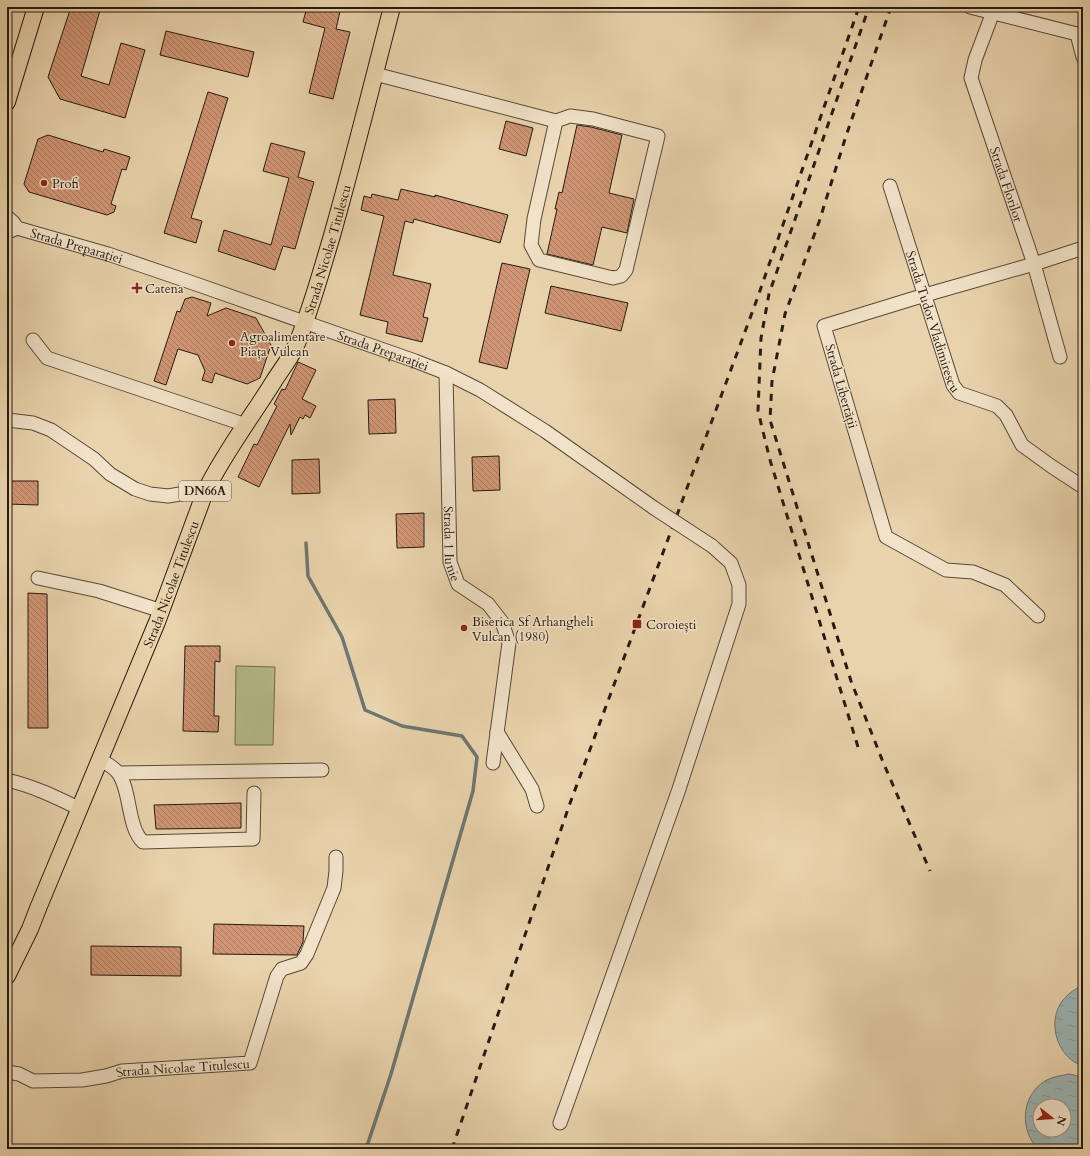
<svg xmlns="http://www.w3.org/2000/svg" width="1090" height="1156" font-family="Cardo,serif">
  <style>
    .pitch { fill: #b6bc8a; stroke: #6e6c4d }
    .water { fill: url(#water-ripples); stroke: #6d7772; fill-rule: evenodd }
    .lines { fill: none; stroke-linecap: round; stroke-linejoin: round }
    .stream { stroke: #6d7772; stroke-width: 3.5 }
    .building { fill: url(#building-back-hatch); stroke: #261b10 }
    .minor-casing { stroke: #574937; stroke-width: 15 }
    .major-casing { stroke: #261b10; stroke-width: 18 }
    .minor { stroke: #f1e2c9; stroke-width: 13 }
    .major { stroke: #e9d3ac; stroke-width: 16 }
    .rail { stroke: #261b10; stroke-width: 3; stroke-dasharray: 7 7; stroke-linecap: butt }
    .minor-bridge-casing { stroke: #574937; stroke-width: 15; stroke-linecap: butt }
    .minor-bridge { stroke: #f1e2c9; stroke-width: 13 }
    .poi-dot { fill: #8f2418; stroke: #f1e2c9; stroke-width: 1.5 }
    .labels { text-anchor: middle; stroke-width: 3; stroke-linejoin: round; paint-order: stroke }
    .shield { fill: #f1e2c9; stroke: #635748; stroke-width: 1 }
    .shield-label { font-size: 12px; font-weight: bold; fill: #261b10 }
    .poi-label { font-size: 13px; fill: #261b10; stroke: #f1e2c9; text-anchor: start }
    .street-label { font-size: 13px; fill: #261b10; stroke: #f1e2c9 }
  </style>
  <defs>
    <pattern id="water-ripples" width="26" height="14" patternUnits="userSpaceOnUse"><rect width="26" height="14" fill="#9cb5b4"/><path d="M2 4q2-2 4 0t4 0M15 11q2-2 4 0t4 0" fill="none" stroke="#869b9a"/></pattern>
    <pattern id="building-back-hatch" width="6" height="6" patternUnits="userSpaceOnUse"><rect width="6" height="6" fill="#d09574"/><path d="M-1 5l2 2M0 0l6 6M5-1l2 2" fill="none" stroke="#a9795e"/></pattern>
  </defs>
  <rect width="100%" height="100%" fill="#e9d3ac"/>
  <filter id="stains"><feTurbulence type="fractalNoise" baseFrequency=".005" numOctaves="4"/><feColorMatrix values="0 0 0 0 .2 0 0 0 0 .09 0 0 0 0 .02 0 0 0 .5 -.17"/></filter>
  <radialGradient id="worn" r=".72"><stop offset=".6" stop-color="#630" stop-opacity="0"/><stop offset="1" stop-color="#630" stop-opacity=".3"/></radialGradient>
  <!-- pitch -->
  <polygon class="pitch" points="236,666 275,667 273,745 235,745"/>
  <!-- water -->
  <g class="water">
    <path d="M1083,985V1066C1057,1058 1046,1021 1063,1000C1069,993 1075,989 1083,985Z"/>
    <path d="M1069,1074L1083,1077V1149H1038C1020,1130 1021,1099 1042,1083C1050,1077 1059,1076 1069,1074ZM1040,1106H1064V1130H1040Z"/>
  </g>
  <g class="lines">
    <!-- stream -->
    <polyline class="stream" points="306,543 308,576 342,637 365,710 402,726 462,736 477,757 473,791 391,1074 366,1149"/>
  </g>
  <!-- building -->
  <g class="building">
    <polygon points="71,7 101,7 81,76 109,85 121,43 145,50 125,118 60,99 48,77"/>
    <polygon points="307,7 341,7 336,29 350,32 333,99 309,93 325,28 303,22"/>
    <polygon points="166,31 254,52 248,77 160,55"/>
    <polygon points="208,92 228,98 191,218 202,221 196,243 164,233"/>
    <polygon points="506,121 533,128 526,156 499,149"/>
    <polygon points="577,125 591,127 622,135 609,193 634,199 627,233 602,227 593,265 547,254 557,209 555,209 559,192 562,193"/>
    <polygon points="48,135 103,152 104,149 130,157 126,170 122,169 111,204 116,206 114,212 107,215 29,192 24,184 38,139"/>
    <polygon points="271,143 305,152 298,177 314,182 295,249 283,246 275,270 218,251 224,230 271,245 289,178 263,171"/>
    <polygon points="401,189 435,197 435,195 508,215 500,243 414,219 413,223 405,221 393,275 431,284 423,317 428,318 422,342 386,333 388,322 360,315 384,216 361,210 364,196 371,198 372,194 398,200"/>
    <polygon points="502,263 530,269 507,369 479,362"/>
    <polygon points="551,286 628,303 621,331 545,313"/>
    <polygon points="192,297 211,303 207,316 226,308 256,318 271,345 260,378 247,384 215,373 212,383 202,380 205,371 198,355 178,349 166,385 154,381 177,311 180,312 185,299"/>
    <polygon points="298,362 316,370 302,399 316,406 310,418 305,415 303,419 300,417 291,435 290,424 259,487 238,477 254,444 257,445 277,406 274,404 282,389 285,390"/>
    <polygon points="395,399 396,433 369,434 368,400"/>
    <polygon points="499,456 500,490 473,491 472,457"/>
    <polygon points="319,459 320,493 292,494 292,460"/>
    <polygon points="7,481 38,481 38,505 7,504"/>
    <polygon points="424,513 424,547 397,548 396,514"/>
    <polygon points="28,593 47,594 48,728 28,728"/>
    <polygon points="185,646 220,646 220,662 215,661 214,716 219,716 218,732 183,731"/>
    <polygon points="241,803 241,828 156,829 154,805"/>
    <polygon points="214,924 304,926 303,942 297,955 213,954"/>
    <polygon points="91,946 181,947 181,976 91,975"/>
  </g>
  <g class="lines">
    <defs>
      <g id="minor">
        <polyline points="970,7 1077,34 1083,57"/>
        <path id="s1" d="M993,12L975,60L971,78L1034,264L1060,357"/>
        <polyline points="375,74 556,121 570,116 593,119 658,136 626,270 621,276 613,278 539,260 531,245 534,219 556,121"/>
        <path id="s2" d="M890,186L953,385L959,393L997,406L1006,415L1022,445L1051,466L1083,487"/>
        <polyline points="7,217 13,222 17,228"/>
        <path id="s3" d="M7,230L10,231L17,228L108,254L193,283L415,361L446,373L480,390L545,431L654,508"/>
        <polyline points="33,340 47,358 246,425"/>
        <path id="s4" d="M446,373L450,562L458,584L488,604L502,622L509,643L493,763"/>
        <polyline points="7,420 33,423 51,430 94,459 110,474 135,489 150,494 168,496 192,492 205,492"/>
        <polyline points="38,578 99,591 162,611"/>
        <polyline points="1038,616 1005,585 973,572 946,570 886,537 824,326 925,295 1034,264 1083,248"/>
        <polyline points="497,732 532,789 537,806"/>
        <path d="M101,760C107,764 114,767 118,773C131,789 127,827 143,842L253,839L254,793"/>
        <polyline points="119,773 322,770"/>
        <path d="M7,780C33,786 56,797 80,809"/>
        <path id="s5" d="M7,1072L19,1074L33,1081L82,1080L106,1076L122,1071L250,1063L277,976L282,969L301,963L307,954L334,888L336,871V857"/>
        <polyline points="560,1123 678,792 739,604 739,585 731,563 712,546"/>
      </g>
      <g id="major">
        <polyline points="7,102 36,7"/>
        <path id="s6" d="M7,976L30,929L39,906L157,622L205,492C224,453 251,418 274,381C281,370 289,360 295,348C310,313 320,275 331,239C353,162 372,84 392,7"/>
      </g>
    </defs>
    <!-- minor casing -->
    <use href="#minor" class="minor-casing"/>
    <!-- major casing -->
    <use href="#major" class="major-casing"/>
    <!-- minor -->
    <use href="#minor" class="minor"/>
    <!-- major -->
    <use href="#major" class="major"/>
    <!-- rail -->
    <g class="rail">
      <polyline points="891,7 846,136 819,222 785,314 772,381 770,420 851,681 883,762 930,871"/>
      <polyline points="858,747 770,460 758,411 761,338 769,294 869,7"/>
      <polyline points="452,1149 569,806 756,302 859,7"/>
    </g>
    <defs>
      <polyline id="minor-bridge" points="654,508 712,546"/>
    </defs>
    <!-- minor-bridge casing -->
    <use href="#minor-bridge" class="minor-bridge-casing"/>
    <!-- minor-bridge -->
    <use href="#minor-bridge" class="minor-bridge"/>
  </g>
  <!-- markers -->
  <g class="poi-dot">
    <circle cx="44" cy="183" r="4"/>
    <path d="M135 282h4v4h4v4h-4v4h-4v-4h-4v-4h4z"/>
    <circle cx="232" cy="343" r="4"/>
    <rect x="632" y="619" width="10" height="10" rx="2"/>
    <circle cx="464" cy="628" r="4"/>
  </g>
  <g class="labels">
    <!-- shield labels -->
    <rect class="shield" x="179" y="481" width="52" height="20" rx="3"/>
    <g class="shield-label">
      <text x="205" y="495">DN66A</text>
    </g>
    <!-- poi labels -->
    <g class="poi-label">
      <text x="52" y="188">Profi</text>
      <text x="145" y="293">Catena</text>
      <text x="240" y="341">Agroalimentare<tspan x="240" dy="15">Piața Vulcan</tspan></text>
      <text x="472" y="626">Biserica Sf Arhangheli<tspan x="472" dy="15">Vulcan (1980)</tspan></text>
      <text x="646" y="629">Coroiești</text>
    </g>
    <!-- street labels -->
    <g class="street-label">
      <text dy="5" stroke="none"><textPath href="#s1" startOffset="182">Strada Florilor</textPath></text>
      <text dy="5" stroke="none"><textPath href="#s3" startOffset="73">Strada Preparației</textPath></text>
      <text dy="5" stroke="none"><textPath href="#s6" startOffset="797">Strada Nicolae Titulescu</textPath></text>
      <text dy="5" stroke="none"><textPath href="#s2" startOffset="142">Strada Tudor Vladimirescu</textPath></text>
      <text dy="5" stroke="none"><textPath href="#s3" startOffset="397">Strada Preparației</textPath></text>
      <text transform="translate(842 386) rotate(74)" y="5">Strada Libertății</text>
      <text dy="5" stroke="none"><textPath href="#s4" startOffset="171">Strada 1 Iunie</textPath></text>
      <text dy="5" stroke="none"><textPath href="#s6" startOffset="425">Strada Nicolae Titulescu</textPath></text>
      <text dy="5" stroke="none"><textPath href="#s5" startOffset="179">Strada Nicolae Titulescu</textPath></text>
    </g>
  </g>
  <!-- margin -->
  <rect width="1090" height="1156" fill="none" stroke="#e9d3ac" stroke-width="24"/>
  <rect x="8" y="8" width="1074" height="1140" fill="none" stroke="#261b10" stroke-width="2"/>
  <rect x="12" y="12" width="1066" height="1132" fill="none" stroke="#261b10"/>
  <!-- north arrow -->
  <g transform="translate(1052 1118) rotate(107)"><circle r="19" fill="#f1e2c9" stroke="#a0927f"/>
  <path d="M0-3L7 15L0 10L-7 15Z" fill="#8f2418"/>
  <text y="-6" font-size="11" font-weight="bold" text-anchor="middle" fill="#261b10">N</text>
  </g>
  <rect width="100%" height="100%" filter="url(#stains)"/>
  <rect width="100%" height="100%" fill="url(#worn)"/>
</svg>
